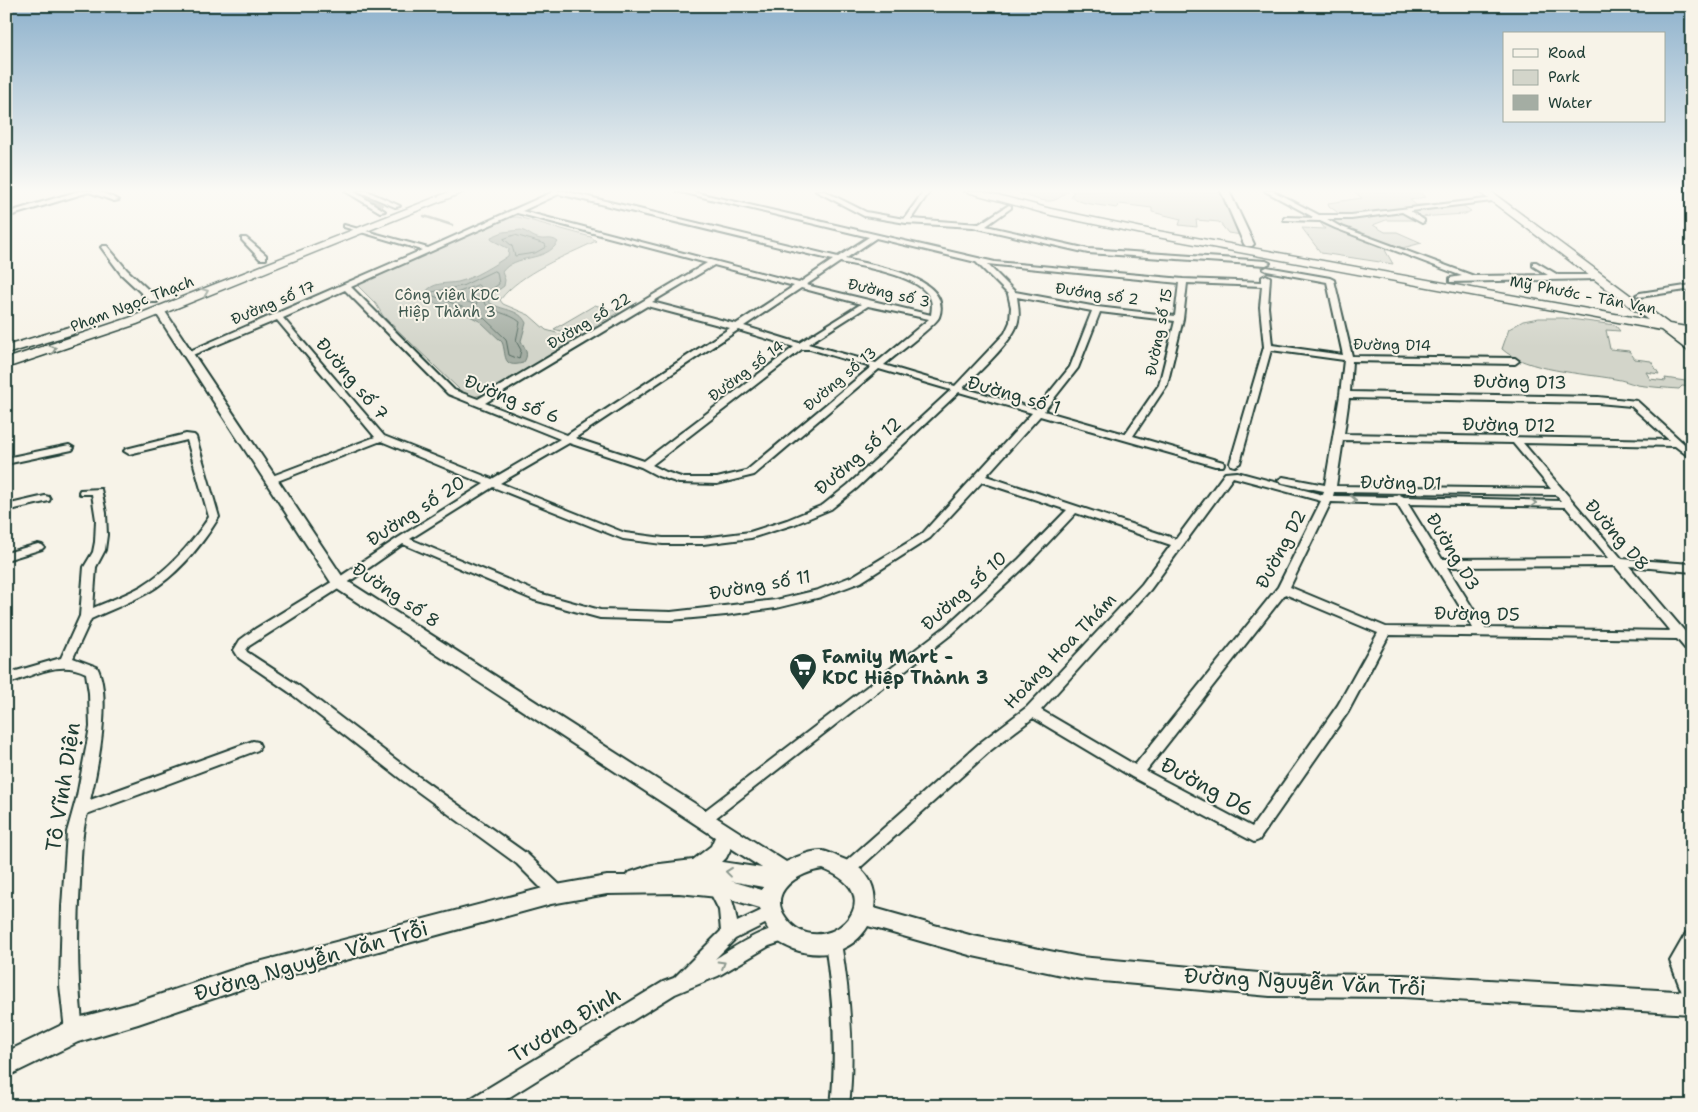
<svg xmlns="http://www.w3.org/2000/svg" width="1698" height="1112" font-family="'Shantell Sans',sans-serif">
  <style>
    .green { fill: #d3d5ca; stroke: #79897f }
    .water { fill: #a4ada3; stroke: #6f8077 }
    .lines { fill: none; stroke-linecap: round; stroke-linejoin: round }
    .shore { stroke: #546a60; stroke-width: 1 }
    .stream { stroke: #6f8077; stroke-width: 2.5 }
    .street-casing { stroke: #1f3d34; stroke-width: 4 }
    .secondary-casing { stroke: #1f3d34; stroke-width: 4 }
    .primary-casing { stroke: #1f3d34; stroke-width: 3 }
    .street { fill: #f7f3e8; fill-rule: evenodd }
    .secondary { fill: #f7f3e8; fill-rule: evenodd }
    .primary { fill: #f7f3e8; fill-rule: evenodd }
    .oneway { stroke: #8b988e }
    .labels { text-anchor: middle; stroke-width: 4; stroke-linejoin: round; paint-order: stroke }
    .far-street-label { font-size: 15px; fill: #1f3d34; stroke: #f7f3e8 }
    .far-park-label { font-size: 15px; fill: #435b52; stroke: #f7f3e8 }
    .street-label { font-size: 18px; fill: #1f3d34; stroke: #f7f3e8 }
    .poi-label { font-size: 18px; font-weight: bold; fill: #1f3d34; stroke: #f7f3e8; text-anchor: start }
    .near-street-label { font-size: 21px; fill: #1f3d34; stroke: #f7f3e8 }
  </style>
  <rect width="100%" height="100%" fill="#f7f3e8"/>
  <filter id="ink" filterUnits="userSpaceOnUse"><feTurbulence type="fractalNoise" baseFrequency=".02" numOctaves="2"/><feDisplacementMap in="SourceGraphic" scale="10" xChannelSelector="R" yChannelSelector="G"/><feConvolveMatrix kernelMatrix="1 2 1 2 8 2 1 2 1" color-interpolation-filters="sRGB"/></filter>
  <g filter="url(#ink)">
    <!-- green -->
    <g class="green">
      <path d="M1022,191H1069C1063,193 1061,198 1055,200C1046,204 1028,196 1019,193Z"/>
      <path d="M1071,191H1222L1242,235L1228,233L1219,222L1196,220L1197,227L1179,225L1181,219L1152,212V208L1120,204L1116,208C1102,205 1083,205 1071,197L1074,192Z"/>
      <path d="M1353,191H1417L1425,197L1410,200L1416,205L1459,203L1471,211L1465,214L1418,217L1419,220H1386L1373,225L1385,232H1397L1422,243C1409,246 1398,250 1385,250L1393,264L1321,253L1302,228L1325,229L1319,221L1339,218L1337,212L1329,206L1328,203L1362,198Z"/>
      <path d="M508,217H518L591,237L596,241C566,256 521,272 500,300L503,304L529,315L546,330L578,339L482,395L472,397L461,391L383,316L376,304L356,284Z"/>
      <polygon points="595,305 619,312 578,336 554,329"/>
      <path d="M1539,318H1563L1615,325L1620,331L1606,330L1610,349L1629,351L1635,359L1651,361L1659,374L1646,372L1650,379L1666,381L1665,378L1692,382V387L1682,386L1679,389C1665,388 1651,387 1637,385C1630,383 1623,380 1615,379C1583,373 1526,371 1502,349L1509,329L1523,321Z"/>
    </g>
    <!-- water -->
    <path class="water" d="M521,230C528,232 531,236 537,238C545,241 551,236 558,242C545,263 516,253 502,272L505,280L504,286L489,297V302C501,311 519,308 526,323L521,341C525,348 530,355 523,363C501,369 507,354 502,342L481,322L468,315L428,300L425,293C432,282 446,284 458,282C472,279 496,264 508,256L509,249L492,240L491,237L503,232Z"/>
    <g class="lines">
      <!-- shore -->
      <g class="shore">
        <polygon points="515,235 545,244 546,247 535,253 515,256 512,246 504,239"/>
        <path d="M494,271L497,272L499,284L486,293L483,301C492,314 509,312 520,322L516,341L521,350L519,359L509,355L506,339L484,318L470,310L431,295L432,292L462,286Z"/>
        <polygon points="478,285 482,288 476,305 454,297 455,294"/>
      </g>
      <!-- stream -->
      <g class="stream">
        <polyline points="355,191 382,205"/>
        <polyline points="424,216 452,225"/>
      </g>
      <defs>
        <g id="street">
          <polygon points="79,191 98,191 119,200 114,201 89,192 6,217 6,213"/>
          <polygon points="345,191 353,191 385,211 380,212"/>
          <polygon points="358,191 367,191 400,206 395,207"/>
          <path d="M555,191H564L838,257L869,237L677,191H689L995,262L1183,279L1262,282V277L1266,275L1270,277L1268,307L1272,345L1343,355L1327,282L1267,271L1263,269L1267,267L1330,278L1334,280L1352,356L1515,358L1519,361L1515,364L1352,361L1350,392L1598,397L1637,401L1692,451V459L1675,446L1523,443L1622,559L1692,564V572L1629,566L1692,640V653L1688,652L1677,639L1389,635L1348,712L1259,840L1254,842L1132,777L1033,718L991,750L853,874L848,876L843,874L840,869L843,864L981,742L1027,707L1142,584L1171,545L1076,513L1027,565L953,633L709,823L704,825L699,823L697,819L699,815L945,627L1019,559L1067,510L982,482L930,538L861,582L821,597L776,608L726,615L671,620L600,618L534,600L403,544L343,586L249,646L246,650L247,652L299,686L412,772L527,854L564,889L566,894L564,899L558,901L552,899L517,864L402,780L289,692L239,658L234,650L240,640L255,629L335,580L398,538L484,484L381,441L275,482H267L266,480L267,478L375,437L277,320L190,356L187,357L183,354L422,250L344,227V225L428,248ZM559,194L833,260L799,283L522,211ZM517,213L707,263L478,399L454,390L351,287ZM876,238L976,262L1008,294L1011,307L1010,322L1005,333L955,386L884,365C893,357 936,325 939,317C954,276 870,265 845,259ZM840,262C863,267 917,275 929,296C933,302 932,308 931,315L806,285ZM987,264L1179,283L1175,316L1097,307L1015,292ZM714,265L794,286L736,324L652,302ZM1187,283L1262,286L1260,307L1264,347L1230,463L1231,465L1235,466L1240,463L1271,350L1344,360L1340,395L1325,485L1283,477L1278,480L1283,483L1324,491L1323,495L1237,472L1225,473L1176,539L986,476L1040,416L1215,466H1223L1224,464L1223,462L1133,436L1167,385L1183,319ZM801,288L861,304L799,343L744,326ZM345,290L448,394L560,439L492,479L384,436L283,318ZM1017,297L1092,311L1070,367L1036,409L963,388C977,373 1015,340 1018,321C1020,313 1018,305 1017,297ZM647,306L730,328L567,435L485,403ZM868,306L929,319L876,363L808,344ZM1100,312L1175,321L1159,385L1125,434L1044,411L1078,368ZM738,330L794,347L644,461L575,438ZM802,349H810L871,367L746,471L717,478H684L666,472L652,465ZM879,369L951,390L848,485L823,505L787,520L750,532L703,538H663L625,533L500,483L569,443L641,467L658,476L679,483L717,484L754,475ZM959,392L1032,413L922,534L853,576L818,590L776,600L671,612L600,610L542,594L410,539L493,487L623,539L663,544H703L751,538L795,524L831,509L856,489ZM1349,398L1598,403L1631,406L1669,440L1344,434ZM1343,440L1513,443L1551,489L1336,486ZM1233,477L1321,501L1278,587L1135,765L1041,710L1150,590ZM1334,492L1556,495L1561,501L1404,497L1398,494L1393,497L1333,496ZM1331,502L1397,504L1473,628L1386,627L1290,587ZM1408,504L1566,507L1609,558L1442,559ZM1615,566L1670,631L1485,628L1447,567ZM1285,594L1378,633L1338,705L1252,827L1146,771Z"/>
          <polygon points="816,191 824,191 866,212 904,219 924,191 930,191 911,219 979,224 1009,205 1011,206 1011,208 986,226 1088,249 1266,261 1270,263 1266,265 1088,253 973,227 906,223 864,216"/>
          <polygon points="1265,191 1273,191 1319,215 1351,215 1494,198 1494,200 1492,201 1410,211 1424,220 1424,222 1422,223 1402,212 1351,219 1327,219 1339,226 1474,276 1548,275 1533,266 1533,262 1536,262 1558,275 1598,275 1602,277 1598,279 1450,282 1450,278 1462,276 1335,228 1320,221 1284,220 1284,218 1286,217 1315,218"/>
          <polygon points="242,238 246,238 266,255 266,259 260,259 242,240"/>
          <polygon points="103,246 107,246 127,270 157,298 157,302 151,302 121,274 101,247"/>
          <polygon points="1692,285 1692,289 1640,297 1636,295 1640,293"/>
          <path d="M186,434L194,435L196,437L219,517C202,545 177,576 147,593C129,603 110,610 91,619L73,658L97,667C112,695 98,769 90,800L253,741L258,742L260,746L258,750L87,814C81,836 81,859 80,882C77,932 77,981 83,1031L80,1037L74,1040L68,1037L65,1031L60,985L62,907L67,832L77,796L90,727L89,693L86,673C59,659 33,676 6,684V674L61,658L80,616L84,567L93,552L95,542L96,520L92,494H80L79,492L80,490L101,489L106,513L107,535L105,550L96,567L93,608C109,601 126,595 142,586C168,570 192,543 209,517L187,440L129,454L124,451L126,449Z"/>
          <polygon points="69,445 74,448 72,450 6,464 6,458"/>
          <polygon points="45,496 49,497 50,499 49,501 6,511 6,505"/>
          <polygon points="38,544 42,545 44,547 42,549 6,560 6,553"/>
          <path d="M716,881C730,886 735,908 737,922L771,906L777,908L779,913L777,918L735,939L715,959C732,949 770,921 790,929L792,934L790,939L769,946L718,976L675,994L495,1106H468L470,1099L663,982L674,978L721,931L719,910L708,888L710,883Z"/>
          <polygon points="1692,931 1692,953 1687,962 1692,975 1692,1005 1686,1003 1670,961 1686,933"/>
          <path d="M833,935L839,938L841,943C850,997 855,1051 849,1106H831C837,1051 833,998 825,943L827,938Z"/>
        </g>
        <g id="secondary">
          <polygon points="1221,191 1229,191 1254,244 1252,246 1246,246 1244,244"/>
          <path d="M159,307L164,310L344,579L786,862C796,857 812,850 823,851C828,852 834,855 838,857C862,865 878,881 874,908L973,936L1080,957L1270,974L1403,975L1692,992V1014L1403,997L1270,996L1080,979L973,956L868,926C852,953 821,959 793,949C787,946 780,944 776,939C767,931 763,919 760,908L727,898L679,893L607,894L551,904L247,987L138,1024L78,1042L6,1077V1052L74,1019L138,1002L247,965L551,886L607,876H626L628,873L652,865L693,860L711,846L715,837L334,587L154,310ZM731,848L762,868L722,862L726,858ZM823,869C899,898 819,965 786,918C766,891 800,872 823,869ZM731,881L763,887L762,890Z"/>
        </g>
        <g id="primary">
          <polygon points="452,191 466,191 137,324 6,368 6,359 129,318"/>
          <polygon points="964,191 982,191 1051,209 1152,230 1648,320 1478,191 1490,191 1669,324 1692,328 1692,336 1683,334 1692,341 1692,351 1687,350 1661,330 1152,236 1051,215"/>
          <polygon points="69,327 75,331 73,334 6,354 6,346"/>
        </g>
      </defs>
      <!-- street casing -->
      <use href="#street" class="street-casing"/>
      <!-- secondary casing -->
      <use href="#secondary" class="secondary-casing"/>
      <!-- primary casing -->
      <use href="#primary" class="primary-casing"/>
      <!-- street -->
      <use href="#street" class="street"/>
      <!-- secondary -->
      <use href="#secondary" class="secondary"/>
      <!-- primary -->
      <use href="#primary" class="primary"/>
    </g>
    <!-- one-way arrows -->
    <defs><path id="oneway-chevron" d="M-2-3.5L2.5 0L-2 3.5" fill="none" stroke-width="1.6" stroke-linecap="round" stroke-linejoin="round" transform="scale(1.25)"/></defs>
    <g class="oneway">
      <use href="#oneway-chevron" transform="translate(205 292) rotate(-22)"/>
      <use href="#oneway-chevron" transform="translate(53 349) rotate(-19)"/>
      <use href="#oneway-chevron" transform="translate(1353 500) rotate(2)"/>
      <use href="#oneway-chevron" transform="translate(1533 503) rotate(2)"/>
      <use href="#oneway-chevron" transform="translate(729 872) rotate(-173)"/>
      <use href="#oneway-chevron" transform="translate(722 964) rotate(-31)"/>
    </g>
  </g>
  <!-- sky -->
  <linearGradient id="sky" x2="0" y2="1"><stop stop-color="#8db1cc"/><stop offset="0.55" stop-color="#fbfaf5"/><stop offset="1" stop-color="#fbfaf5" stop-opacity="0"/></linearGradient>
  <rect width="1698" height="347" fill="url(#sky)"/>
  <!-- icons -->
  <defs>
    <symbol id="supermarket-pin" viewBox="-11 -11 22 30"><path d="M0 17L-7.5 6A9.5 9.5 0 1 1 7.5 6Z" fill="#1f3d34" stroke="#f7f3e8"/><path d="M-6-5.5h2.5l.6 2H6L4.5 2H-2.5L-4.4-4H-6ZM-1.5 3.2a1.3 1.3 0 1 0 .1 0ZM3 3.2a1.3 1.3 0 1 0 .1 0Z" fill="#fff"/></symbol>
  </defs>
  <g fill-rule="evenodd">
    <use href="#supermarket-pin" x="787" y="651" width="32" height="43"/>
  </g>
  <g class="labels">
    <!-- far-street labels -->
    <g class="far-street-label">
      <text transform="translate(889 293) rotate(13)" y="5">Đường số 3</text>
      <text transform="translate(1097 294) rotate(8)" y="5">Đướng số 2</text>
      <text transform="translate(1583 295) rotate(11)" y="5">Mỹ Phước - Tân Vạn</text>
      <text transform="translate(273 303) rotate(-23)" y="5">Đường số 17</text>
      <text transform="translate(132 304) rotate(-21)" y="5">Phạm Ngọc Thạch</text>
      <text transform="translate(589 321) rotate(-31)" y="5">Đường số 22</text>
      <text transform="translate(1159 332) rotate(-79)" y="5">Đường số 15</text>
      <text transform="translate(1392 345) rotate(1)" y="5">Đường D14</text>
      <text transform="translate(746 371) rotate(-37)" y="5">Đường số 14</text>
      <text transform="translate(840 379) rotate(-40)" y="5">Đường số 13</text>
    </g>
    <!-- far-park labels -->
    <g class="far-park-label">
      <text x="447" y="300">Công viên KDC<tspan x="447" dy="17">Hiệp Thành 3</tspan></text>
    </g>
    <!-- street labels -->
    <g class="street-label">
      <text transform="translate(352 379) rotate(50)" y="6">Đường số 7</text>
      <text transform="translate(1520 382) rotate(1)" y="6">Đường D13</text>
      <text transform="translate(1014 395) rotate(16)" y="6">Đường số 1</text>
      <text transform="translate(512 399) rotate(22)" y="6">Đường số 6</text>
      <text transform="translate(1509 425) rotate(1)" y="6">Đường D12</text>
      <text transform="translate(858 456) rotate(-41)" y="6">Đường số 12</text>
      <text transform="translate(1401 483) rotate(1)" y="6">Đường D1</text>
      <text transform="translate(416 511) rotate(-33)" y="6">Đường số 20</text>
      <text transform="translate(1617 535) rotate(49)" y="6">Đường D8</text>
      <text transform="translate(1281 549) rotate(-62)" y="6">Đường D2</text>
      <text transform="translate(1453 552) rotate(59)" y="6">Đường D3</text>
      <text transform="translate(760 585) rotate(-10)" y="6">Đường số 11</text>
      <text transform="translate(964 591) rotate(-42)" y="6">Đường số 10</text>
      <text transform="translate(396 595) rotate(34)" y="6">Đường số 8</text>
      <text transform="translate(1477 614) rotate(1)" y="6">Đường D5</text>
      <text transform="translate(1060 651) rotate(-46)" y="6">Hoàng Hoa Thám</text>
    </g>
    <!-- poi labels -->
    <g class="poi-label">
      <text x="822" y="663">Family Mart -<tspan x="822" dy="21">KDC Hiệp Thành 3</tspan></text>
    </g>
    <!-- near-street labels -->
    <g class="near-street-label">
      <text transform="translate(63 787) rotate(-81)" y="7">Tô Vĩnh Diện</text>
      <text transform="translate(1207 787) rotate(28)" y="7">Đường D6</text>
      <text transform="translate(311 961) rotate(-16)" y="7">Đường Nguyễn Văn Trỗi</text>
      <text transform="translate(1305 982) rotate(3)" y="7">Đường Nguyễn Văn Trỗi</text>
      <text transform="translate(565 1025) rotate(-31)" y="7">Trương Định</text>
    </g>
  </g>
  <!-- margin -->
  <rect width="1698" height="1112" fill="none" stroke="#f7f3e8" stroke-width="25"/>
  <rect x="12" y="12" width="1673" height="1087" fill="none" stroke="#1f3d34" stroke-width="2" filter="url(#ink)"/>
  <!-- legend -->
  <rect x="1503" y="32" width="162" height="90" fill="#f7f3e8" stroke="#a1aaa0"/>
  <rect x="1513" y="49" width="25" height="8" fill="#f7f3e8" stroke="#a1aaa0"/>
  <text x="1548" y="58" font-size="15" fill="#1f3d34">Road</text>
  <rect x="1513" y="70" width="25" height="15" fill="#d3d5ca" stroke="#a1aaa0"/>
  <text x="1548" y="82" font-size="15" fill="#1f3d34">Park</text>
  <rect x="1513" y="95" width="25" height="15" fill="#a4ada3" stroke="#a1aaa0"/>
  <text x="1548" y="108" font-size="15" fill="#1f3d34">Water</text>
</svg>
